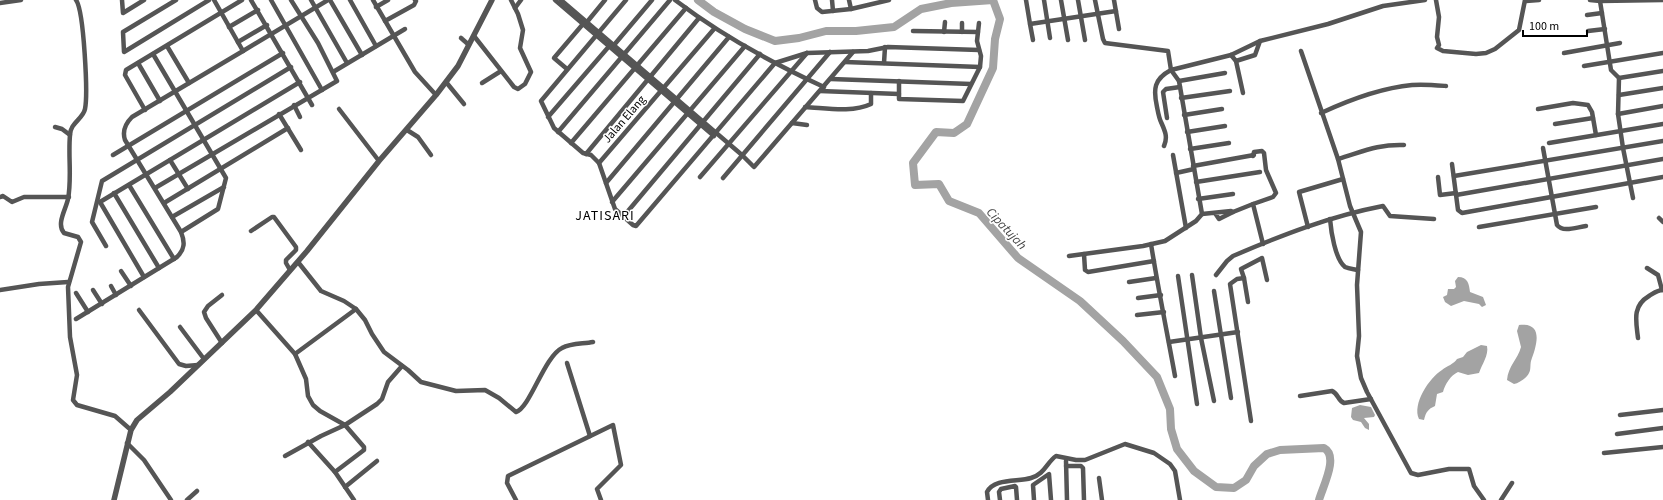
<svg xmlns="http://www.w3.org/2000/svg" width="1663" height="500" font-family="'Source Sans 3',sans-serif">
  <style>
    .water { fill: #a3a3a3 }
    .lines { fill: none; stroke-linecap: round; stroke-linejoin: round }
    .river { stroke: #a3a3a3; stroke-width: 8 }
    .minor { stroke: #555; stroke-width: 4.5 }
    .tertiary { stroke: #555; stroke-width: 5.5 }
    .labels { text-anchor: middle; stroke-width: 3; stroke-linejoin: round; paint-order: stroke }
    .street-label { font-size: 12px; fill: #000; stroke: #fff }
    .water-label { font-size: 13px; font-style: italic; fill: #444; stroke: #fff }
    .quarter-label { font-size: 14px; letter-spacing: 1px; fill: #000; stroke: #fff }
  </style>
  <rect width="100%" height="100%" fill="#fff"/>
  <!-- water -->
  <g class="water">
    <path d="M1458,277C1468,277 1469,284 1470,292L1483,297L1486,305L1482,307L1479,304L1464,301L1451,306L1445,302L1443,297L1447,295L1448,289H1454L1456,287L1455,281Z"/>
    <path d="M1519,325C1545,322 1536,347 1531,361C1530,365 1531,370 1529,373C1527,378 1519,383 1514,384L1507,380C1508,366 1518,359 1521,347L1517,331Z"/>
    <path d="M1481,345L1487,346C1489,355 1482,364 1479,373L1468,375L1458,372C1451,375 1445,384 1443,392L1437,394L1435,406C1428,409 1426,412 1424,420L1419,419C1412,404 1429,378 1442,370C1447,366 1454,364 1457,359L1463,357L1467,352Z"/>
    <polygon points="1360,405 1371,407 1375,415 1374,417 1364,418 1369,424 1369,430 1365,428 1361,422 1353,420 1351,417 1352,408"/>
  </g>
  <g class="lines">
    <!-- river -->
    <path class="river" d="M698,0L714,12L745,29L775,41L799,38L826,31H856L894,27L921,9L951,3L993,0L1000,19L995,39L993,68L967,124L954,133L936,132L913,163L915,185L939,184L949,201L979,213L1018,258L1080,301L1123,341L1157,377L1170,409L1171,429L1177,449L1194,471L1216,487L1234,488L1246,480L1254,466L1267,454L1280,450L1324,448C1339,456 1323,486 1319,500"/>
    <!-- minor -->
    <g class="minor">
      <path d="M76,0C84,11 88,94 85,109C83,119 70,123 70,135C68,156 72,178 68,199C66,209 56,224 64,233L78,237L81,242L68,287L70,337L77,375L73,400L77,405L115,416L131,430"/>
      <polyline points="122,0 123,13 144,0"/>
      <polyline points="176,0 123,32 124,52 209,0"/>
      <polyline points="214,0 243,51 328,0"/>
      <polyline points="251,0 312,105"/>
      <polyline points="271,0 322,90"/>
      <polyline points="311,0 347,63"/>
      <polyline points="330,0 362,55"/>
      <polyline points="350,0 376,46"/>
      <polyline points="373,0 415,72 436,95"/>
      <polyline points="555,0 714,136"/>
      <polyline points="561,0 742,155 754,167 853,52"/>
      <polyline points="626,0 541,101 554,128 583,153 591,155 599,163 615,209 633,225 636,226 775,63 807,53 868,51 888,47 979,50"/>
      <path d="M675,0C721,35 772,63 824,87"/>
      <polyline points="815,0 817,8 822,12 851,9 889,0"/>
      <polyline points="832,0 833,11"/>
      <polyline points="849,0 851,9"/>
      <polyline points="1026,0 1030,24 1116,11"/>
      <polyline points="1044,0 1050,38"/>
      <polyline points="1061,0 1068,40"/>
      <polyline points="1078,0 1085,40"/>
      <polyline points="1114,0 1119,29"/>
      <polyline points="1436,0 1439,17 1437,37 1439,45 1437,48 1443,51 1476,54 1486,53 1495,49 1519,30 1525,0"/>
      <polyline points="1590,0 1600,1 1663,0"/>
      <polyline points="1526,1 1539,0"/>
      <polyline points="1600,1 1611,70 1619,78 1618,114 1623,148 1633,198"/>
      <polyline points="0,3 21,0"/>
      <polyline points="376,7 388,0"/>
      <polyline points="515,8 521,0"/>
      <polyline points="1587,15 1602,13"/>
      <polyline points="385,21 414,5 416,1 415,0"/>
      <polyline points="587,22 605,0"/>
      <polyline points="1030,24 1033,40"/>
      <polyline points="229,27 258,10"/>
      <polyline points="913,31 978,32"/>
      <polyline points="1588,31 1605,29"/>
      <polyline points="944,32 945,22"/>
      <polyline points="962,32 962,23"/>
      <polyline points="474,36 514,87 518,89 525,84 531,72 520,48 523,30 518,14 511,0"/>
      <polyline points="461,38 469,45"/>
      <polyline points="238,42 267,25"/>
      <polyline points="614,45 652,0"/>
      <polyline points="167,46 189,83"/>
      <polyline points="1301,51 1338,159 1350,206 1361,232 1357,285 1359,336 1357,356 1361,378 1367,392 1411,473 1418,475 1449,469 1469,469 1474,486 1484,500"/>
      <polyline points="1564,53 1620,43"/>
      <polyline points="153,54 226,178 218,209 181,232"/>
      <polyline points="1231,55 1236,61 1243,93"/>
      <polyline points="1236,61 1255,55 1260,41"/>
      <polyline points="845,62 980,67"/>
      <polyline points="138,63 160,101"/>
      <polyline points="884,63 885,47"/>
      <polyline points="1584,66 1663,53"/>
      <polyline points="567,69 554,58 583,24"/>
      <polyline points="333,72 405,29"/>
      <polyline points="1619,78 1663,71"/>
      <polyline points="831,79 971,84"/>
      <polyline points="899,81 899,99 963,101 980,67 981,56 977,41 979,23"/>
      <polyline points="1179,81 1225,73"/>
      <polyline points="446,82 464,104"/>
      <polyline points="482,83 501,71"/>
      <polyline points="820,91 899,94"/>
      <polyline points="1619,95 1663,88"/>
      <polyline points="1181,98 1230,91"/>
      <polyline points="294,105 300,117"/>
      <path d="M805,107C826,108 852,113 871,104V93"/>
      <polyline points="339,109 379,161"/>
      <polyline points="1538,109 1573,103 1588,105 1592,112 1596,135"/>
      <polyline points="145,110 125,75 126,70 242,0"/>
      <path d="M1321,113C1349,100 1380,88 1412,85C1423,84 1434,85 1446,86"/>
      <polyline points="279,114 301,150"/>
      <polyline points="1618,114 1663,106"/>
      <polyline points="1184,115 1222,109"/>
      <polyline points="548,117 611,44"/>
      <polyline points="1167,118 1163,92 1166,89 1180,87"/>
      <polyline points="792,123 807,125"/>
      <polyline points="1555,124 1593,118"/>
      <polyline points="55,127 62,129 70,135"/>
      <polyline points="407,130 418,137 431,155"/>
      <polyline points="558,132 670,0"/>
      <polyline points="1187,132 1225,126"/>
      <polyline points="571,143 686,8"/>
      <polyline points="1549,143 1663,124"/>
      <path d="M1164,146C1168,137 1165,131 1161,122C1159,118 1158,112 1157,107C1153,89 1154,79 1171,70L1231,55L1260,41L1328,24L1383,6L1425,0"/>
      <path d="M1543,148L1557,225C1563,233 1577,227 1586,226"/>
      <polyline points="1190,149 1229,143"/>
      <polyline points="586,154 699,18"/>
      <polyline points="113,155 283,53"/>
      <polyline points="1173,155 1186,228"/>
      <polyline points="1253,156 1254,152 1262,151 1264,153 1266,170 1276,193 1273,197 1253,204 1263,244"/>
      <path d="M1338,159C1362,152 1378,144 1404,145"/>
      <polyline points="170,160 188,189"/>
      <polyline points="599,163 714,29"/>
      <polyline points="1452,164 1458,210 1462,213 1663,177"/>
      <polyline points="1193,166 1254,155"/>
      <polyline points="1176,173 1194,169"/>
      <polyline points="1454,176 1663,141"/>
      <polyline points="700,177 807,53"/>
      <polyline points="1438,177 1440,195 1456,193"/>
      <polyline points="723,178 830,52"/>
      <polyline points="1196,182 1260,172"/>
      <polyline points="606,183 729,37"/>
      <polyline points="129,185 174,259"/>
      <polyline points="155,188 337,81 318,43 291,0"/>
      <polyline points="114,193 159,268"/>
      <polyline points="1456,195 1663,159"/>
      <polyline points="0,197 3,196 12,202 24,197 69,197"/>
      <polyline points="1198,199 1233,194"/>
      <polyline points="612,202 745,46"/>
      <polyline points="164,203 288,128"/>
      <polyline points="1233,212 1253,204"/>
      <polyline points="1202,214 1231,211 1233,212 1219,219 1215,213"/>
      <polyline points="172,217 224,187"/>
      <polyline points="623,217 760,54"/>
      <polyline points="1659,218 1663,222"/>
      <path d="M1330,219C1331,231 1335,259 1345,267C1349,269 1354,269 1358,270"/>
      <polyline points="1308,227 1299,192 1343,179"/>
      <polyline points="1479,227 1596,207"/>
      <polyline points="251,231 272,217 274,217 296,247 296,250 286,260 286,263 290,270"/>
      <path d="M1151,244C1158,288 1167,332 1175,376"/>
      <polyline points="106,246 92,222 102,181 291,67"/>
      <polyline points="1084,254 1085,270 1088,272 1154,261"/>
      <polyline points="1069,256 1143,246 1165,241 1196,221 1202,214 1179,81 1171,70 1168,51 1105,43 1103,39 1095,0"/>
      <path d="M298,262L321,291L344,301L356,309L365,320L372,334L384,352L408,370L421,382L456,391L485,390L499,398L516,412C530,408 544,357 562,348C571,343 583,344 593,342"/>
      <polyline points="1647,268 1658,275 1662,290"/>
      <polyline points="121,271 131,286"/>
      <polyline points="1192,275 1201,338 1214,401"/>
      <path d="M1216,275L1227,261L1233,256C1282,235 1331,216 1383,206L1390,216L1434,219"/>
      <polyline points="1178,276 1197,404"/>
      <polyline points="144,277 100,202 300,82"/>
      <polyline points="1244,278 1248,302"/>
      <polyline points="1129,282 1156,278"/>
      <polyline points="111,286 116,295"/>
      <polyline points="0,290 39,284 68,282"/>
      <polyline points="93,290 102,304"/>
      <polyline points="1214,291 1231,398"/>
      <polyline points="76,293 88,312"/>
      <polyline points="1138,298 1161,295"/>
      <polyline points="139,310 179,364 186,366 198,365"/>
      <polyline points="256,310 295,354 306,379 308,396 313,405 320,411 345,425 364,447 364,450 335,472"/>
      <polyline points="1137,315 1164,312"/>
      <path d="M76,319L177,257C185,249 185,242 181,232L125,140C122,131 125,124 132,117L243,51"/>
      <polyline points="180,327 204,359"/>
      <path d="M1638,338C1636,321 1632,306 1649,296C1654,293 1657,290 1663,290"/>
      <polyline points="1169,342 1238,332"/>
      <polyline points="222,343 206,318 204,312 208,306 222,295"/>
      <polyline points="295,354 356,309"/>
      <polyline points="567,363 590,436"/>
      <path d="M1300,396L1332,391C1338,393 1338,401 1344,403L1371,399"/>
      <polyline points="1620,415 1663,410"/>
      <polyline points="1251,421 1230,284 1237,279 1244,278 1241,269 1262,258 1267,280"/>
      <polyline points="1617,434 1663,428"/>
      <polyline points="308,442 335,472 354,500"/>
      <polyline points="127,443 144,460 171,500"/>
      <polyline points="1604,453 1663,447"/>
      <polyline points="285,456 321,436 345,425 377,404 382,399 388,382 402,366"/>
      <polyline points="1066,461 1067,500"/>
      <polyline points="1066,466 1081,466 1083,468 1084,500"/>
      <polyline points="1099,478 1102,500"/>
      <polyline points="345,487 377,461"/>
      <polyline points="187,500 197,491"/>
      <polyline points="516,500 507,483 508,476 613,425 621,465 597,489 601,500"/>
      <path d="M988,500L987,492C994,478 1018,482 1031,478C1045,474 1047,462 1056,456L1076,460H1085L1125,444L1154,453L1170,464L1175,471L1180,500"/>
      <polyline points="1000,500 999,492 1001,489 1015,486 1016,487 1017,500"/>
      <polyline points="1034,500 1033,485 1049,474 1051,500"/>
      <polyline points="1501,500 1512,483"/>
    </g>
    <!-- tertiary -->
    <polyline class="tertiary" points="114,500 131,430 137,420 170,392 256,310 307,251 379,161 436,95 458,66 492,0"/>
  </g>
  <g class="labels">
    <!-- street labels -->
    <g class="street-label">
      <text transform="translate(624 119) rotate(-49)" y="4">Jalan Elang</text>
    </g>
    <!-- water labels -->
    <g class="water-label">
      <text transform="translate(1007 228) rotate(47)" y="5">Cipatujah</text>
    </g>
    <!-- quarter labels -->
    <g class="quarter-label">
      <text x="605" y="220">JATISARI</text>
    </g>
  </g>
  <!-- scale -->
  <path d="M1523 30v6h64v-6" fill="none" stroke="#000000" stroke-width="2"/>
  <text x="1529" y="30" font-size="12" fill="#000000" stroke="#ffffff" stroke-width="3" paint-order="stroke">100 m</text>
</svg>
